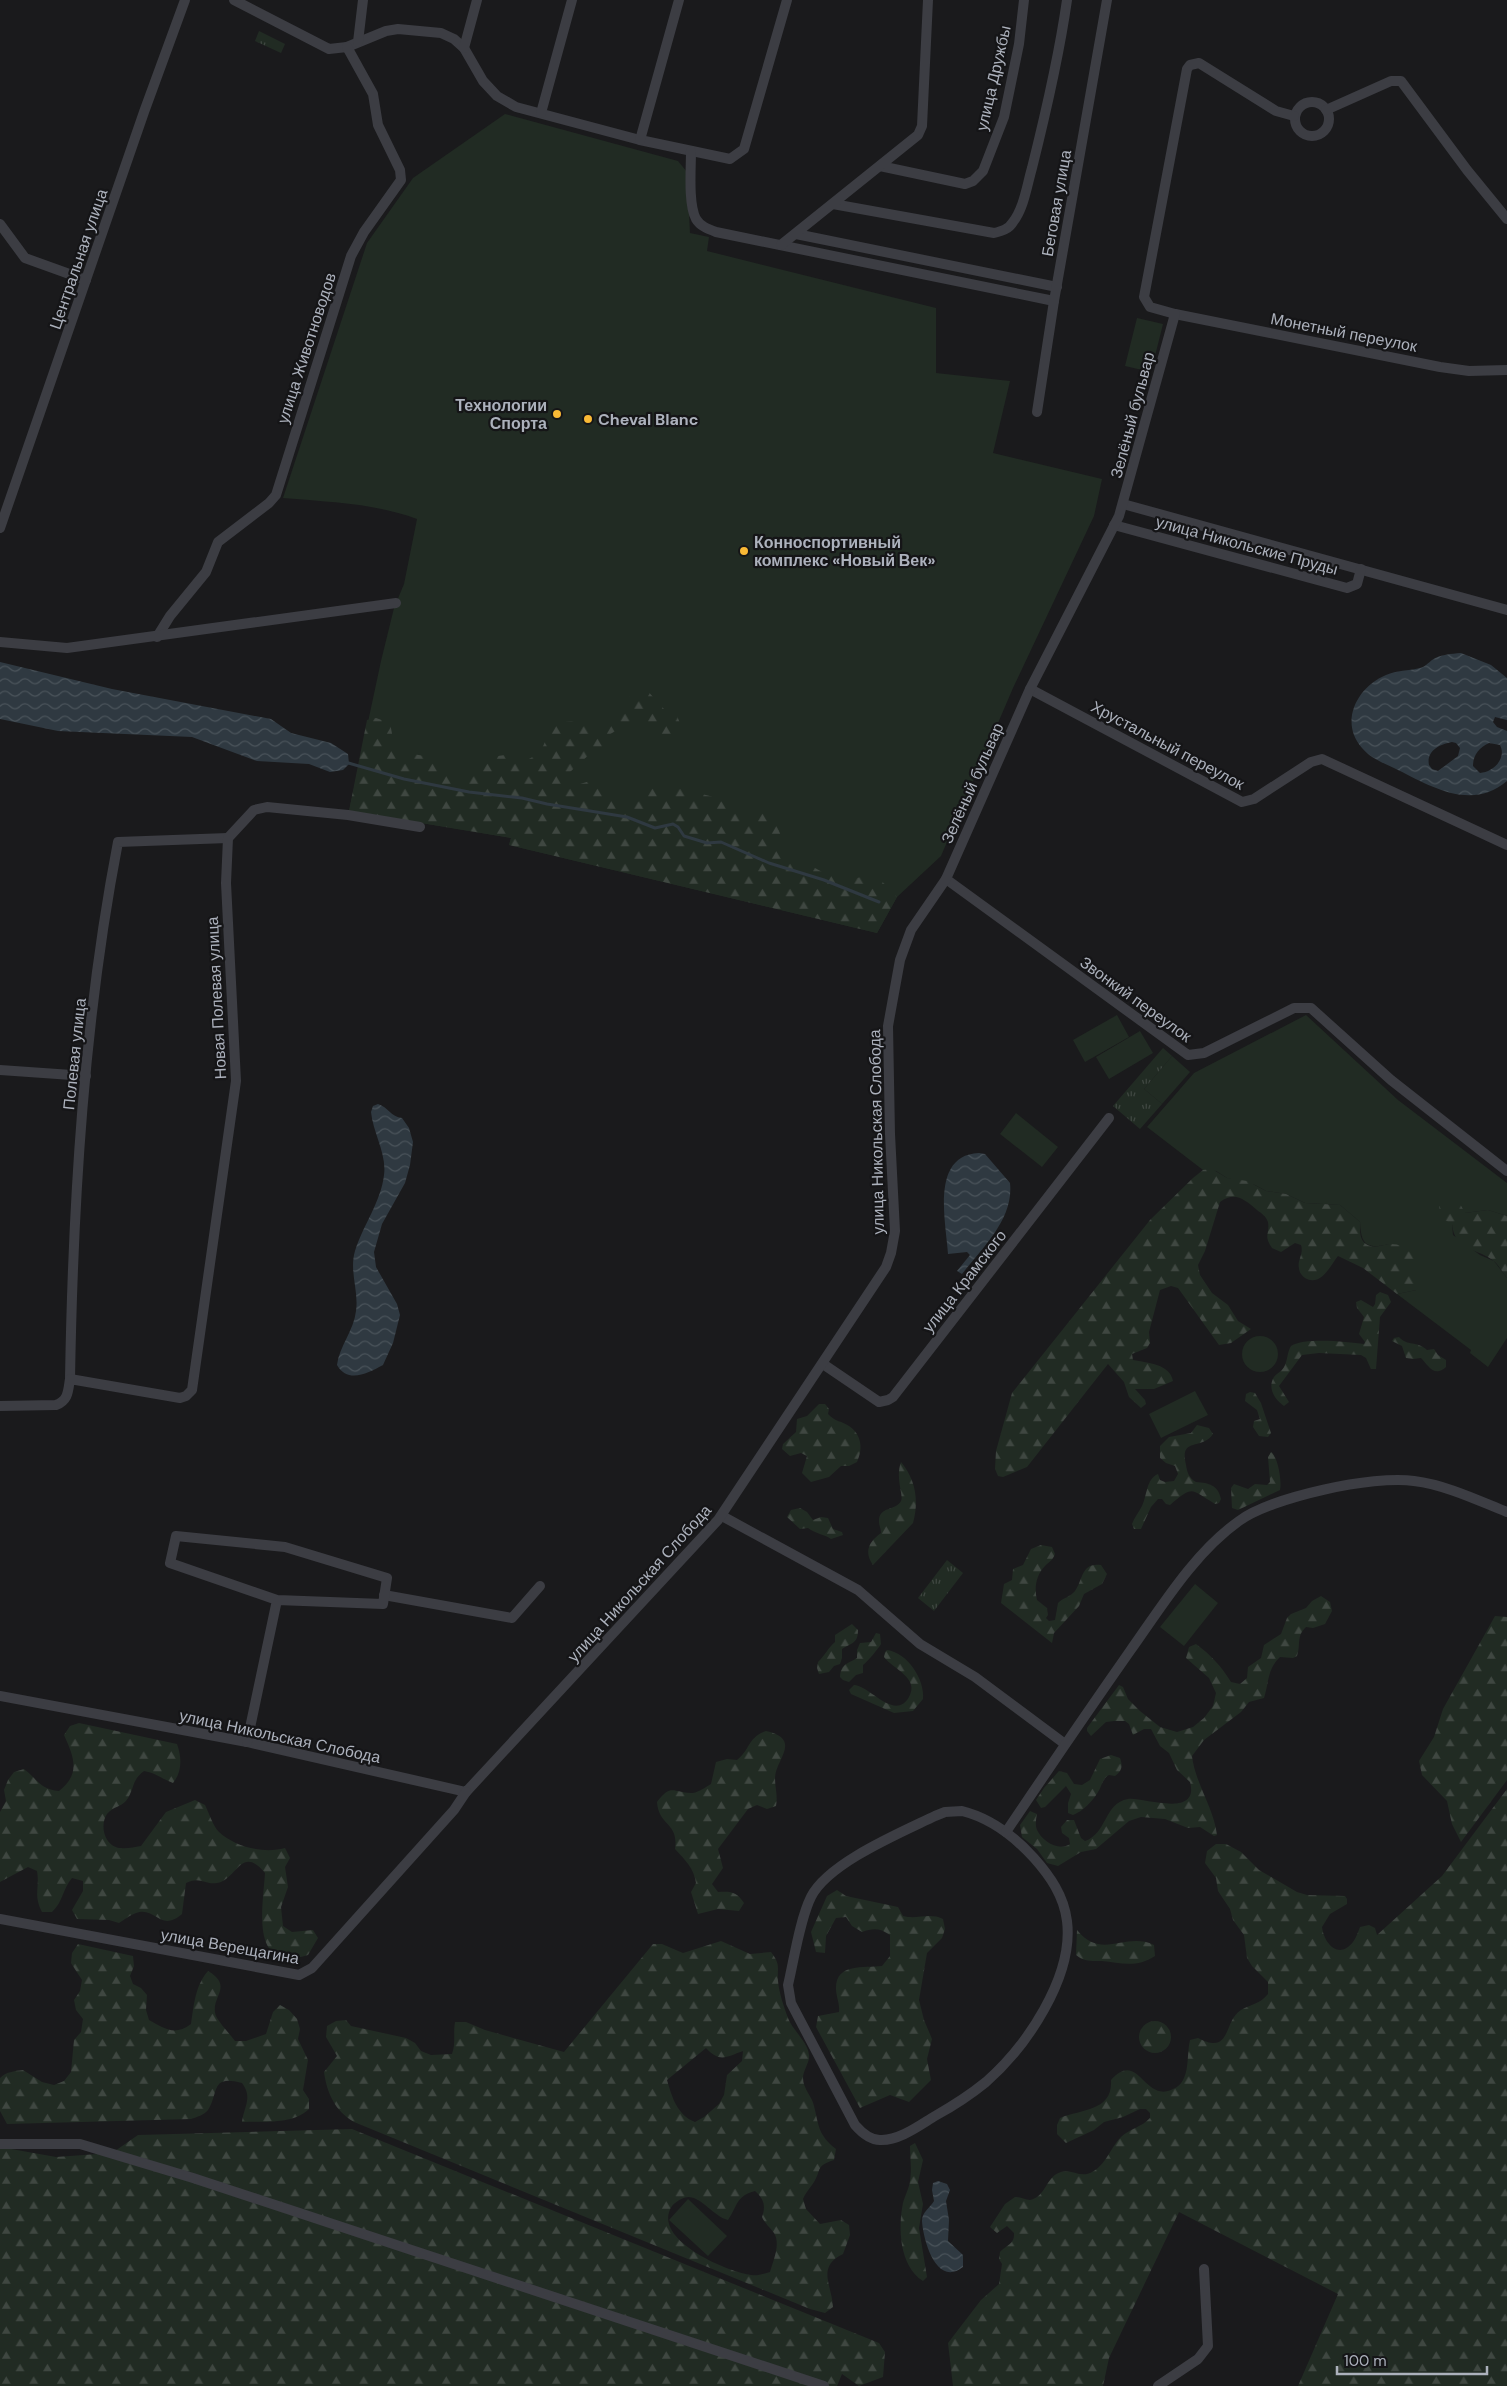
<svg xmlns="http://www.w3.org/2000/svg" width="1507" height="2386" font-family="'DM Sans',sans-serif">
  <style>
    .green { fill: #212b23 }
    .forest { fill: url(#forest-firs); fill-rule: evenodd }
    .park { fill: url(#park-tufts) }
    .water { fill: url(#water-waves); fill-rule: evenodd }
    .lines { fill: none; stroke-linecap: round; stroke-linejoin: round }
    .stream { stroke: #2f3941; stroke-width: 3 }
    .street { stroke: #3c3d43; stroke-width: 10 }
    .poi-dot { fill: #f9b935; stroke: #151517; stroke-width: 2 }
    .labels { text-anchor: middle; stroke-width: 4.5; stroke-linejoin: round; paint-order: stroke }
    .street-label { font-size: 16px; fill: #acb1bc; stroke: #151517 }
    .poi-label { font-size: 16px; font-weight: bold; fill: #acb1bc; stroke: #151517; text-anchor: start }
  </style>
  <defs>
    <pattern id="forest-firs" width="22" height="20" patternUnits="userSpaceOnUse" patternTransform="scale(1.25)"><rect width="22" height="20" fill="#212b23"/><path d="M5 1l3.5 6h-7zM16 11l3.5 6h-7z" fill="#3f4741"/></pattern>
    <pattern id="park-tufts" width="24" height="20" patternUnits="userSpaceOnUse" patternTransform="scale(1.25)"><rect width="24" height="20" fill="#212b23"/><path d="M3 7l-1-3M5 7V3M7 7l1-3M15 17l-1-3M17 17v-4M19 17l1-3" fill="none" stroke="#3f4741"/></pattern>
    <pattern id="water-waves" width="16" height="10" patternUnits="userSpaceOnUse" patternTransform="scale(1.25)"><rect width="16" height="10" fill="#2f3941"/><path d="M0 5q4-4 8 0t8 0" fill="none" stroke="#4a535a"/></pattern>
  </defs>
  <rect width="100%" height="100%" fill="#1a1a1c"/>
  <!-- green -->
  <g class="green">
    <path d="M505,114L678,161L687,172L690,233L709,237L707,251L936,308V373L1010,381L993,453L1102,479L1094,516L1013,688L941,856L897,897L877,933L509,845L511,838L349,811L381,661L394,608L404,584L417,519C374,503 329,502 283,498L367,243L413,178Z"/>
    <polygon points="1137,318 1163,324 1151,372 1125,366"/>
    <polygon points="1117,1015 1129,1037 1085,1062 1073,1040"/>
    <path d="M1306,1015L1398,1100L1507,1183V1216L1488,1210L1465,1213L1452,1224L1453,1235L1480,1255L1494,1261L1507,1278V1338L1488,1367L1470,1353L1471,1350L1397,1294L1416,1290L1390,1244C1367,1249 1361,1246 1360,1222L1340,1205L1305,1203L1286,1194L1266,1191L1255,1185L1227,1178L1216,1171L1203,1170L1147,1127L1194,1073Z"/>
    <polygon points="1140,1031 1153,1053 1109,1079 1096,1057"/>
    <polygon points="1172,1056 1190,1072 1162,1104 1144,1089"/>
    <polygon points="1016,1113 1058,1147 1042,1167 1000,1134"/>
    <circle cx="1260" cy="1354" r="18"/>
    <polygon points="1195,1391 1208,1415 1161,1438 1149,1414"/>
    <polygon points="1195,1584 1218,1603 1184,1646 1160,1627"/>
    <polygon points="688,2199 727,2236 708,2256 669,2220"/>
  </g>
  <!-- forest -->
  <g class="forest">
    <path d="M644,687L664,709L677,716L683,730L672,740H657L646,727L632,721L607,736L608,751L592,752L570,772L577,785L593,780L615,800L629,806L643,799L652,787L669,786L714,797L735,809L767,814L777,825L782,839L783,854L797,858L824,873H839L853,879C876,872 882,880 897,897L877,933L509,845L511,838L349,811L367,720L376,718L390,723L393,739L399,751C424,758 438,753 455,774L470,771L498,756L512,754L527,760L540,753L553,724L571,721L601,731L631,695Z"/>
    <path d="M1212,1169L1227,1178L1247,1181L1266,1191L1286,1194L1305,1203L1340,1205L1360,1222C1360,1230 1359,1239 1366,1244C1374,1249 1381,1245 1389,1244C1415,1243 1422,1270 1416,1290L1397,1294L1363,1268L1338,1256C1330,1266 1321,1287 1305,1278C1302,1276 1299,1272 1299,1268C1297,1260 1304,1254 1301,1245L1295,1243L1281,1252L1272,1248C1263,1235 1270,1234 1268,1222C1266,1216 1261,1213 1257,1210C1244,1199 1235,1191 1220,1202L1205,1251L1198,1265L1200,1275L1212,1293L1228,1305L1238,1321L1251,1329L1231,1343L1219,1345L1178,1288L1171,1286L1160,1290L1149,1332L1150,1343L1147,1348L1132,1354L1133,1360C1148,1363 1170,1364 1173,1381L1154,1389H1135L1145,1400L1146,1404L1141,1408L1129,1397L1124,1382L1108,1364L1027,1467L1003,1477L998,1476L995,1469L996,1451L1012,1393L1150,1220L1193,1178L1203,1170Z"/>
    <path d="M1448,1200L1459,1202L1465,1213L1488,1210L1507,1216V1278C1503,1273 1499,1266 1495,1262C1478,1247 1455,1253 1452,1224L1441,1218L1439,1206Z"/>
    <path d="M1380,1292L1388,1295L1391,1302L1380,1317L1376,1369H1371L1366,1358L1361,1355L1319,1353L1302,1355L1279,1386L1289,1402L1284,1406C1275,1400 1267,1388 1274,1377C1277,1373 1283,1371 1285,1365C1288,1358 1287,1353 1291,1346C1306,1337 1347,1342 1364,1344L1365,1342L1359,1334L1364,1317L1357,1308L1356,1302L1361,1300L1373,1307L1375,1304L1376,1295Z"/>
    <path d="M1399,1337C1408,1347 1416,1340 1427,1350L1434,1349L1438,1355L1446,1360V1367C1434,1378 1428,1365 1421,1358L1413,1359L1406,1358L1402,1346L1392,1341L1394,1338Z"/>
    <polygon points="1250,1392 1255,1393 1261,1403 1271,1433 1268,1437 1259,1436 1253,1427 1254,1421 1260,1419 1257,1410 1245,1401 1246,1394"/>
    <path d="M819,1404H825L829,1409L828,1414C835,1422 842,1421 849,1426C862,1435 863,1449 857,1462L849,1466H841L829,1477L811,1482L802,1473L807,1456L801,1453L790,1456L782,1449L783,1444L796,1432L797,1419L807,1416Z"/>
    <path d="M1197,1425L1209,1428L1213,1434C1202,1451 1179,1436 1186,1465C1187,1472 1189,1478 1196,1482C1209,1483 1218,1485 1221,1499L1219,1503L1215,1504C1190,1489 1194,1485 1170,1505L1166,1504L1162,1499H1158L1151,1507L1141,1529H1134L1132,1524C1134,1518 1139,1512 1142,1506C1147,1496 1146,1479 1158,1474L1160,1480L1165,1482L1174,1481L1178,1474L1175,1466L1166,1463L1160,1458V1446L1169,1437L1191,1433Z"/>
    <path d="M1271,1452C1278,1457 1282,1481 1280,1490L1238,1510L1232,1508L1231,1488L1234,1484L1248,1489L1255,1484L1267,1485L1270,1482L1268,1457Z"/>
    <path d="M901,1462C916,1480 919,1501 913,1523L873,1565C863,1551 870,1541 881,1533C881,1528 879,1526 879,1521C879,1506 896,1511 901,1501C904,1496 895,1478 901,1462Z"/>
    <path d="M800,1508L807,1512L813,1520L821,1517L828,1518L833,1529L842,1532L843,1535L831,1539C824,1534 816,1534 808,1528L800,1529L787,1517L791,1510Z"/>
    <path d="M1041,1545L1052,1547L1055,1554C1053,1560 1049,1562 1045,1566C1036,1575 1034,1588 1037,1600L1047,1608L1048,1615L1046,1618L1049,1621L1055,1620L1058,1603C1063,1598 1070,1597 1075,1591C1083,1580 1081,1562 1101,1565L1107,1574L1102,1584L1084,1594L1079,1606L1054,1633L1052,1643L1001,1603L1004,1584L1012,1580L1013,1569L1023,1565L1031,1549Z"/>
    <path d="M1321,1596L1330,1602L1332,1611L1325,1624L1313,1628L1306,1627C1296,1636 1301,1645 1297,1656L1293,1658L1280,1657C1267,1669 1269,1683 1264,1698L1249,1702L1241,1712L1204,1740L1192,1756C1195,1783 1214,1808 1217,1835L1214,1836L1200,1827L1188,1828L1165,1819L1141,1817L1129,1821L1096,1849L1081,1852L1058,1866L1047,1863L1037,1849L1022,1837L1020,1825L1030,1811L1037,1814C1036,1819 1035,1825 1037,1830C1042,1841 1059,1852 1070,1844L1069,1838L1062,1833L1061,1827L1067,1820H1074L1081,1838L1085,1841C1107,1834 1104,1803 1128,1799C1142,1797 1200,1819 1190,1782L1177,1770L1169,1753L1160,1746L1151,1729H1144L1133,1735L1129,1724L1125,1721H1114L1106,1722L1091,1736L1087,1731V1728L1119,1685L1123,1687L1128,1699L1140,1711L1160,1727L1177,1732L1193,1727L1204,1718L1213,1706L1216,1693L1209,1678L1186,1658L1189,1647L1196,1644C1211,1655 1221,1666 1231,1682L1240,1684L1247,1678L1248,1667L1261,1658L1264,1645L1281,1634L1287,1618L1291,1614L1306,1608L1312,1601Z"/>
    <polygon points="1495,1616 1507,1617 1507,1780 1461,1842 1452,1824 1447,1801 1422,1775 1419,1761 1434,1737 1443,1709"/>
    <path d="M852,1624L858,1630C858,1644 851,1643 842,1649V1658L840,1664L834,1666L829,1672L819,1674L817,1668L818,1662C825,1655 828,1648 835,1642V1635Z"/>
    <path d="M876,1633L880,1634L881,1644C878,1649 868,1661 863,1665V1673L856,1675L849,1682L843,1680L840,1677C841,1663 848,1664 857,1658V1650L860,1643L871,1642Z"/>
    <path d="M887,1650C908,1653 925,1680 923,1699L913,1711L894,1713L851,1694L849,1690L854,1685C869,1685 895,1722 909,1697C920,1678 893,1669 884,1657L885,1652Z"/>
    <path d="M79,1723L177,1744C182,1758 182,1772 173,1783C162,1779 156,1773 144,1771C132,1780 135,1786 128,1798C123,1807 113,1806 107,1814C99,1826 105,1847 121,1848C127,1849 134,1847 141,1846L166,1812L195,1800L205,1805C209,1813 213,1826 219,1832C235,1847 264,1854 285,1848L290,1858L285,1867L288,1887L281,1907L283,1926L292,1932L313,1930L318,1938L308,1955C249,1974 263,1907 265,1873C241,1844 237,1880 217,1883C204,1885 201,1876 186,1883L182,1914C160,1933 156,1906 136,1913C130,1915 124,1920 119,1923L109,1920L77,1919L72,1910L83,1891V1881L72,1878C63,1888 63,1902 52,1912H42C33,1895 40,1888 37,1871L28,1867L0,1882V1812L6,1801L4,1790L8,1780L14,1772L24,1769C37,1779 41,1790 59,1791C81,1774 74,1757 64,1735L70,1726Z"/>
    <path d="M766,1731C803,1739 775,1760 775,1778C775,1788 778,1796 776,1806L767,1809L757,1805L748,1809L718,1849L723,1868L712,1884L718,1892C731,1891 737,1892 744,1903L739,1911L718,1909L698,1914L691,1892L696,1883C694,1868 685,1860 675,1849C679,1822 659,1827 657,1802C672,1782 674,1794 693,1793C699,1792 706,1787 711,1784L716,1762L727,1759L737,1760C751,1749 747,1738 766,1731Z"/>
    <path d="M1111,1755L1120,1758C1123,1766 1122,1771 1115,1776L1109,1775C1102,1779 1102,1786 1098,1792C1092,1802 1083,1811 1073,1815L1068,1813V1803L1071,1794L1066,1786L1045,1807L1041,1808L1036,1800L1044,1788L1059,1771L1067,1773L1074,1784L1082,1785L1090,1780L1100,1759Z"/>
    <path d="M1507,1789V2386H1298L1338,2294L1179,2212L1109,2358L1103,2386H953L948,2343L981,2300L999,2284L1002,2264L999,2259L1000,2252C1006,2245 1015,2244 1014,2233L1007,2226L997,2233L990,2227L1005,2204L1015,2197C1021,2197 1025,2200 1030,2200C1046,2197 1046,2176 1061,2172C1070,2169 1078,2176 1087,2174C1105,2169 1109,2149 1121,2137C1129,2129 1142,2127 1150,2118V2113L1146,2109H1140L1123,2117L1104,2122L1094,2130L1066,2143L1057,2134V2125L1060,2118C1083,2109 1113,2111 1111,2080C1139,2049 1144,2104 1173,2089C1178,2087 1182,2083 1184,2078C1189,2067 1187,2053 1190,2040L1198,2038C1232,2056 1223,2021 1241,2010C1251,2004 1260,2004 1268,1994V1982L1252,1966L1247,1958L1244,1935L1233,1920L1230,1909L1218,1891L1216,1878L1205,1863L1207,1851L1216,1844H1226L1241,1852L1259,1870L1297,1892L1307,1895L1345,1896L1347,1899V1904L1330,1914L1322,1927C1324,1944 1339,1960 1353,1942C1356,1938 1358,1932 1360,1927L1369,1925L1375,1928L1377,1935L1442,1876Z"/>
    <path d="M837,1890L846,1896L898,1907L903,1916C917,1920 929,1912 943,1919L945,1929L942,1938L927,1953L919,2000L924,2020L932,2039L927,2059L931,2080L909,2102L890,2095L860,2108L816,2027L818,2016L839,2012C840,2003 836,1997 836,1988C836,1963 864,1968 882,1966L890,1956V1935C880,1928 873,1928 862,1932L852,1926L846,1917L836,1918L826,1936L825,1953L816,1952L811,1932L827,1896Z"/>
    <path d="M1077,1930C1102,1961 1125,1931 1154,1945L1155,1956C1137,1968 1121,1963 1102,1961C1092,1961 1084,1962 1076,1955Z"/>
    <path d="M721,1941L750,1954L771,1952C781,1965 777,1967 778,1981C779,1993 784,2007 788,2018C793,2031 808,2042 809,2055C810,2062 803,2070 803,2078C803,2089 812,2096 814,2106C819,2126 818,2135 836,2149L834,2160C815,2166 822,2169 814,2182C810,2188 806,2192 803,2199L806,2209L820,2224L841,2220L849,2225L850,2235L843,2254C816,2267 832,2285 833,2307L825,2313L810,2309L354,2122C335,2111 327,2093 324,2072L337,2056L326,2037L327,2026L336,2021L346,2020L351,2026L406,2038L415,2043L421,2051L431,2055L452,2054C456,2043 453,2034 455,2022H466L485,2030L564,2052L653,1944H662L683,1953ZM706,2048C720,2063 726,2057 743,2051L742,2061L727,2075L724,2095L719,2104L704,2117L695,2122C677,2115 672,2097 667,2080ZM755,2191C764,2199 766,2206 762,2217C765,2224 770,2227 774,2233C781,2244 773,2261 770,2272C763,2274 758,2276 751,2275C727,2272 650,2239 672,2206C675,2202 683,2197 689,2197C703,2198 713,2216 728,2220C738,2205 736,2196 755,2191Z"/>
    <path d="M78,1944L133,1956L134,1966L130,1976L133,1984L141,1988L147,1995L146,2010L149,2020C165,2029 175,2036 191,2024C194,2005 195,1986 208,1971C235,1987 209,1997 216,2016C220,2024 230,2034 235,2041H246L266,2034L273,2012L280,2005L289,2010L297,2019L300,2029L298,2039L308,2060L303,2090L309,2099V2109C292,2125 264,2121 242,2122C244,2106 253,2098 242,2083C210,2074 219,2093 208,2110C204,2115 197,2117 191,2119L7,2124L0,2111V2078C6,2072 14,2071 23,2070L42,2082L54,2085L64,2081L71,2072L74,2040L81,2032L83,2019L76,2010L74,2000L80,1991L82,1980L71,1963L72,1953Z"/>
    <circle cx="1155" cy="2037" r="16"/>
    <polygon points="352,2129 879,2343 885,2352 883,2377 859,2386 842,2374 837,2386 0,2386 0,2147 56,2157 112,2153 138,2135"/>
    <path d="M915,2143L923,2160L918,2182L923,2204L919,2228L927,2277L923,2281C899,2266 898,2227 903,2203C905,2196 909,2188 910,2181C912,2170 910,2158 910,2146Z"/>
  </g>
  <!-- park -->
  <g class="park">
    <polygon points="259,31 285,44 281,53 255,41"/>
    <polygon points="1163,1048 1172,1056 1144,1089 1162,1104 1140,1129 1113,1106"/>
    <polygon points="947,1560 963,1573 934,1611 918,1598"/>
  </g>
  <!-- water -->
  <g class="water">
    <path d="M1461,653L1491,665L1507,678V720L1495,717L1493,722L1497,727L1507,731V781C1472,811 1432,787 1398,770C1386,764 1371,759 1362,748C1339,722 1357,687 1386,675C1397,670 1408,671 1420,668C1425,667 1428,663 1432,660C1441,654 1451,654 1461,653ZM1452,742L1456,743L1460,748L1458,756L1438,771L1432,769L1429,765C1426,751 1440,744 1452,742ZM1489,743L1500,745C1507,759 1493,772 1480,773L1473,766C1473,755 1479,748 1489,743Z"/>
    <polygon points="0,662 112,689 271,719 291,733 331,743 348,754 349,764 343,770 330,772 309,764 257,761 192,737 58,731 0,719"/>
    <path d="M378,1104C388,1107 391,1117 402,1118L409,1128L413,1142L410,1165L405,1183L382,1224L374,1252L376,1267L397,1304L400,1315L393,1343L383,1365C368,1373 348,1384 337,1365C339,1347 354,1330 356,1311C359,1291 349,1271 355,1251C363,1225 381,1202 384,1175C387,1154 373,1133 371,1112L373,1106Z"/>
    <path d="M979,1153L985,1154L1010,1183C1014,1219 982,1248 962,1274L957,1271L970,1255L967,1252L948,1254C946,1222 930,1155 979,1153Z"/>
    <path d="M938,2181L947,2184L950,2190L946,2201L949,2220L948,2241L963,2255V2267C936,2288 923,2239 922,2221C922,2212 930,2208 934,2201L932,2190L933,2183Z"/>
  </g>
  <g class="lines">
    <!-- stream -->
    <polyline class="stream" points="345,762 404,779 469,792 522,798 547,804 627,817 655,828 673,824 678,827 684,836 707,843 721,842 769,863 824,880 879,902"/>
    <!-- street -->
    <g class="street">
      <polyline points="234,0 329,49 347,47 386,31 398,29 441,33 454,39 464,48 483,81 497,96 516,107 640,140 730,159 744,149 787,0"/>
      <polyline points="358,42 363,0"/>
      <polyline points="464,48 477,0"/>
      <circle cx="1312" cy="119" r="17"/>
      <polyline points="1326,110 1391,81 1401,81 1467,170 1507,219"/>
      <polyline points="541,113 572,0"/>
      <polyline points="640,140 679,0"/>
      <path d="M691,151C691,168 688,204 696,219C700,226 708,229 716,232L1054,301"/>
      <polyline points="880,166 965,184 973,181 983,171 1004,117 1019,44 1024,0"/>
      <path d="M833,204L994,233C1002,231 1009,229 1013,222C1024,208 1027,185 1032,168C1046,112 1059,57 1067,0"/>
      <polyline points="0,224 25,258 86,280"/>
      <polyline points="796,234 1057,287"/>
      <polyline points="781,245 918,135 922,126 928,0"/>
      <polyline points="1175,314 1440,367 1469,371 1507,370"/>
      <polyline points="1037,412 1054,301 1107,0"/>
      <polyline points="1123,504 1507,610"/>
      <polyline points="1114,525 1347,588 1357,584 1361,569"/>
      <polyline points="0,528 144,112 185,0"/>
      <polyline points="157,637 170,616 206,572 218,542 269,503 276,495 351,256 364,232 401,180 400,170 378,125 373,94 347,47"/>
      <polyline points="0,642 67,648 396,603"/>
      <polyline points="1030,689 1242,802 1254,799 1311,762 1322,759 1507,845"/>
      <polyline points="946,879 1188,1055 1204,1053 1294,1008 1311,1008 1391,1080 1507,1171"/>
      <polyline points="0,1070 86,1076"/>
      <polyline points="823,1364 879,1402 888,1400 893,1397 1109,1118"/>
      <path d="M70,1379C73,1200 84,1018 118,842L228,838"/>
      <path d="M0,1406L56,1405C69,1400 68,1390 70,1379L180,1398L186,1396L192,1390L236,1081L226,883L228,838L254,810L267,807L348,815L420,827"/>
      <polyline points="722,1516 858,1590 920,1644 975,1677 1065,1744"/>
      <polyline points="384,1595 512,1618 540,1586"/>
      <polyline points="0,1696 247,1742 466,1792 718,1520 886,1267 891,1253 895,1231 890,1134 888,1026 900,960 911,930 946,879 1030,689 1119,516 1175,314 1150,307 1144,297 1187,69 1190,65 1199,63 1276,111 1294,116"/>
      <polyline points="247,1742 277,1600 383,1604 387,1578 285,1547 176,1536 170,1563 277,1600"/>
      <path d="M962,1811C990,1818 1014,1836 1034,1858C1050,1876 1064,1896 1067,1921C1074,1977 1026,2047 986,2082C970,2095 953,2106 935,2116C920,2125 899,2141 880,2140C870,2140 862,2133 855,2125L791,2003L788,1985L790,1976C795,1953 801,1917 811,1897C828,1863 900,1833 935,1816L945,1812Z"/>
      <path d="M1006,1832C1047,1771 1088,1711 1130,1651C1162,1606 1194,1553 1239,1521C1272,1497 1373,1475 1414,1481C1446,1485 1477,1500 1507,1512"/>
      <polyline points="0,1919 299,1975 312,1968 454,1810 466,1792"/>
      <polyline points="0,2144 80,2144 193,2178 824,2386"/>
      <polyline points="1158,2386 1198,2359 1208,2346 1204,2269"/>
    </g>
  </g>
  <!-- markers -->
  <g class="poi-dot">
    <circle cx="557" cy="414" r="5"/>
    <circle cx="588" cy="419" r="5"/>
    <circle cx="744" cy="551" r="5"/>
  </g>
  <g class="labels">
    <!-- street labels -->
    <g class="street-label">
      <text transform="translate(993 78) rotate(-77)" y="6">улица Дружбы</text>
      <text transform="translate(1056 203) rotate(-80)" y="6">Беговая улица</text>
      <text transform="translate(78 259) rotate(-71)" y="6">Центральная улица</text>
      <text transform="translate(1344 332) rotate(11)" y="6">Монетный переулок</text>
      <text transform="translate(306 348) rotate(-72)" y="6">улица Животноводов</text>
      <text transform="translate(1132 415) rotate(-75)" y="6">Зелёный бульвар</text>
      <text transform="translate(1247 545) rotate(15)" y="6">улица Никольские Пруды</text>
      <text transform="translate(1168 745) rotate(28)" y="6">Хрустальный переулок</text>
      <text transform="translate(972 783) rotate(-66)" y="6">Зелёный бульвар</text>
      <text transform="translate(216 998) rotate(-93)" y="6">Новая Полевая улица</text>
      <text transform="translate(1136 999) rotate(36)" y="6">Звонкий переулок</text>
      <text transform="translate(74 1054) rotate(-84)" y="6">Полевая улица</text>
      <text transform="translate(876 1132) rotate(-91)" y="6">улица Никольская Слобода</text>
      <text transform="translate(964 1281) rotate(-52)" y="6">улица Крамского</text>
      <text transform="translate(639 1583) rotate(-48)" y="6">улица Никольская Слобода</text>
      <text transform="translate(280 1736) rotate(12)" y="6">улица Никольская Слобода</text>
      <text transform="translate(230 1946) rotate(10)" y="6">улица Верещагина</text>
    </g>
    <!-- poi labels -->
    <g class="poi-label">
      <text x="547" y="411" text-anchor="end">Технологии<tspan x="547" dy="18">Спорта</tspan></text>
      <text x="598" y="425">Cheval Blanc</text>
      <text x="754" y="548">Конноспортивный<tspan x="754" dy="18">комплекс «Новый Век»</tspan></text>
    </g>
  </g>
  <!-- scale -->
  <path d="M1337 2366v8h150v-8" fill="none" stroke="#acb1bc" stroke-width="2.5"/>
  <text x="1344" y="2366" font-size="15" fill="#acb1bc" stroke="#151517" stroke-width="4" paint-order="stroke">100 m</text>
</svg>
